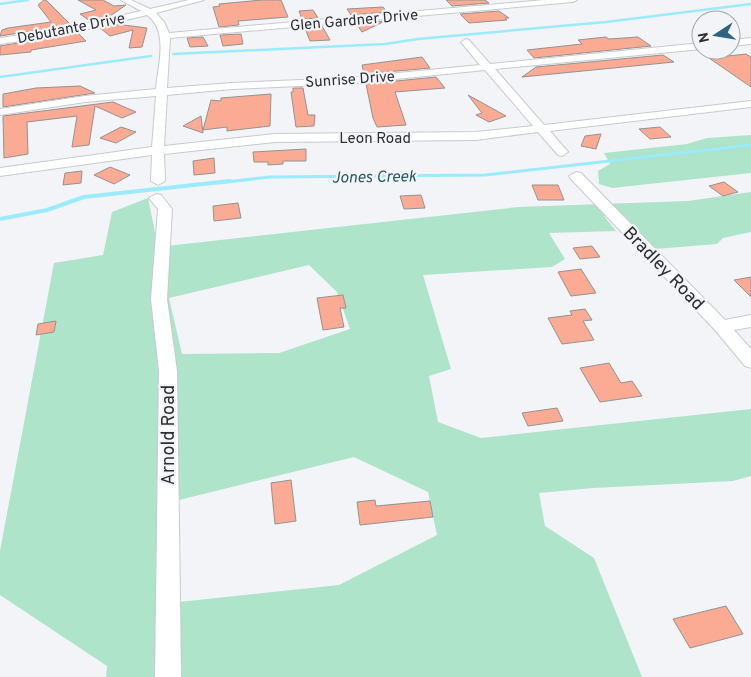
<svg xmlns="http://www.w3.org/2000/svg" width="751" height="677" font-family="Overpass,sans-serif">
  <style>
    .green { fill: #aee4ca; fill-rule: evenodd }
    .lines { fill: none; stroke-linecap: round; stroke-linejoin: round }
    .stream-far2 { stroke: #9bebfc; stroke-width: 2.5 }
    .stream-far1 { stroke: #9bebfc; stroke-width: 3 }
    .stream { stroke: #9bebfc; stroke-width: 4 }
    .building { fill: #fbaa93; stroke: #969290 }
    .street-casing { stroke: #c8cace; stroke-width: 2 }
    .street { fill: #fff; fill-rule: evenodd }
    .labels { text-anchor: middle; stroke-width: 4.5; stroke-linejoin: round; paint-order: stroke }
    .far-street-label { font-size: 15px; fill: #2d2e30; stroke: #f2f4f8 }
    .far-water-label { font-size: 16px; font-style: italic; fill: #295861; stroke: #f2f4f8 }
    .street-label { font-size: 18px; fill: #2d2e30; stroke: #f2f4f8 }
  </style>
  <rect width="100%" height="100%" fill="#f2f4f8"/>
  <!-- green -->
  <g class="green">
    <polygon points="751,135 751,173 612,188 599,184 598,171 610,164 604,153 687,144 707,138"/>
    <path d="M751,192V232L723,238L717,244L655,249L624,215L604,216L616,231L549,233L565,259L552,267L423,275L451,369L429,376L438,422L481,438L751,409V476L733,481L593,488L539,493L545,526L594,558L642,677H106L107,666L0,595V551L54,263L103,255L112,212L148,198L158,247L518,207L688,201ZM309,265L337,292L350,329L279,353L182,354L169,298ZM354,457L428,492L437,535L339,585L179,602L175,501Z"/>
  </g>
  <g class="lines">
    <!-- stream-far2 -->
    <g class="stream-far2">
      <polyline points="0,4 28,0"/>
      <polyline points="173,54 385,44 418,39 606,22 751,4"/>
      <polyline points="0,77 151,56"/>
    </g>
    <!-- stream-far1 -->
    <polyline class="stream-far1" points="218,183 270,177 485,175 751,145"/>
    <!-- stream -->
    <polyline class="stream" points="0,219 47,210 84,197 230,181"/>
  </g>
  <!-- building -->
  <g class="building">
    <polygon points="44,0 46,0 71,25 0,36 2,30 8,28 51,22 38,5"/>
    <polygon points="78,0 103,0 114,6 126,5 110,16 90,21 80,14 96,10"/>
    <polygon points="262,0 281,0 288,17 238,21 239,25 219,27 213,7 220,6 219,4"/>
    <polygon points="446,0 485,0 489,3 452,6"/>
    <polygon points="383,7 387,12 351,15 347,9"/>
    <polygon points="313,10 318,18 302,19 299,11"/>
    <polygon points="499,11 509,18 505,18 507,20 469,23 460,14"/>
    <polygon points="385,21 362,32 356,23"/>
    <polygon points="116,24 147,28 142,47 129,48 133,30 110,36 100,28"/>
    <polygon points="322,26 330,40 310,41 305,28"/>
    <polygon points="78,33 86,41 31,50 31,52 0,55 0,46"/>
    <polygon points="241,34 243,44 223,46 220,35"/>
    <polygon points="203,37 208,46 190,47 187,38"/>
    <polygon points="606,37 609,39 638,37 651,46 534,58 527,50 582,44 578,40"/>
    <polygon points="746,54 751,57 751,87 709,58"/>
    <polygon points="663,55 674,62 522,77 536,67"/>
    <polygon points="422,57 430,68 364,74 362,65"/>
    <polygon points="436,77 445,88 395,92 406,125 377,127 373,118 366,84"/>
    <polygon points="80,86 95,93 3,107 3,94 36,88"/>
    <polygon points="293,88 303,88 308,115 315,115 314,126 296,127 291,92 293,92"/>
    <polygon points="271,94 270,126 227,131 227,127 203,130 211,100 221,101 221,98"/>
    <polygon points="468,95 506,116 489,122 476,115 482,113"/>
    <polygon points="113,102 136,112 122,118 95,106 89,145 72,147 77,116 27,122 28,154 4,158 3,116"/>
    <polygon points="201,116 203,133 183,126"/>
    <polygon points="121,127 136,132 116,143 100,138"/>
    <polygon points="660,127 671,137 650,139 639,129"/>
    <polygon points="601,134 596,149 581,146 585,136"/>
    <polygon points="306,149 306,161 283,161 283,164 268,165 268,162 254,162 253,152"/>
    <polygon points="214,158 215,173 194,175 193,161"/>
    <polygon points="110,167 130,175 114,184 94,175"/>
    <polygon points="82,171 81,183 63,185 65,173"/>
    <polygon points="724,182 738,192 723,196 709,186"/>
    <polygon points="532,185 558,185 564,200 538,200"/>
    <polygon points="421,195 425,208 404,209 400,196"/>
    <polygon points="238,203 241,218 214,221 213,206"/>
    <polygon points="592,246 600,257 580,259 573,248"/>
    <polygon points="581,269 596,293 571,296 558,272"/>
    <polygon points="751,277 751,297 734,280"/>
    <polygon points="343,295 346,308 340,308 344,327 323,330 317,298"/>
    <polygon points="585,309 592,320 583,321 594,340 562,344 548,318 572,315 570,311"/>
    <polygon points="56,321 54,332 36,335 38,324"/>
    <polygon points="609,363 621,383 632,381 642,396 600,402 580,368"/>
    <polygon points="557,408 563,421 528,426 522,413"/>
    <polygon points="291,480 296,521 275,524 271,483"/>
    <polygon points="375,500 376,506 430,501 433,517 360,525 357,502"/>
    <polygon points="726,606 743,634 690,648 673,619"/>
  </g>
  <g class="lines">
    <defs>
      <g id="street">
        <path d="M121,0H131L150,9L189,0H204L156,13L164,22L169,33L545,0H577L573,2L170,38L167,88L232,83L347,78L480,65L461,42L466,39L469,40L490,64L701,43V49L495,69L544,125L751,101V107L550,131L568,152L562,156L558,155L538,132L476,140L275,142L164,154L165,181L158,185L151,181L152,155L0,176V168L152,147L156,96L85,102L0,115V109L85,96L156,89C158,65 169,31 147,15L63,35L0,44V38L63,29L141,11ZM485,70L533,126L476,132L275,134L164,146L167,95L232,89L347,84Z"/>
        <polygon points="751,38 751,44 731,46 731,40"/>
        <polygon points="576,172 581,173 725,320 751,315 751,327 734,330 751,349 751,368 745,366 715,330 571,179 569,176"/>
        <polygon points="156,194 161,195 172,209 167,299 177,371 181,677 155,677 159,371 151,299 158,209 149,198"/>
      </g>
    </defs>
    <!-- street casing -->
    <use href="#street" class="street-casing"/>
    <!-- street -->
    <use href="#street" class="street"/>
  </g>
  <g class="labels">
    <!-- far-street labels -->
    <g class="far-street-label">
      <text transform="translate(354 20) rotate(-5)" y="5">Glen Gardner Drive</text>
      <text transform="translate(71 28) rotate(-11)" y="5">Debutante Drive</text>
      <text transform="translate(350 79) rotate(-4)" y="5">Sunrise Drive</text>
      <text x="375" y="143">Leon Road</text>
    </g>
    <!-- far-water labels -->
    <g class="far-water-label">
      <text transform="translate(374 176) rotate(-1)" y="6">Jones Creek</text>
    </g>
    <!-- street labels -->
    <g class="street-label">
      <text transform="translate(664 268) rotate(46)" y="6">Bradley Road</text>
      <text transform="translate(168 435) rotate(-90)" y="6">Arnold Road</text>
    </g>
  </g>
  <!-- north arrow -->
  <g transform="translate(716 35) rotate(258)"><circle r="24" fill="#f2f4f8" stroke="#a3a5a8"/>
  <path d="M0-4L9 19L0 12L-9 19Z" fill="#2f637f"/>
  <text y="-8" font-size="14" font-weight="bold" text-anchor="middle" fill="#2d2e30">N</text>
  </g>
</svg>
